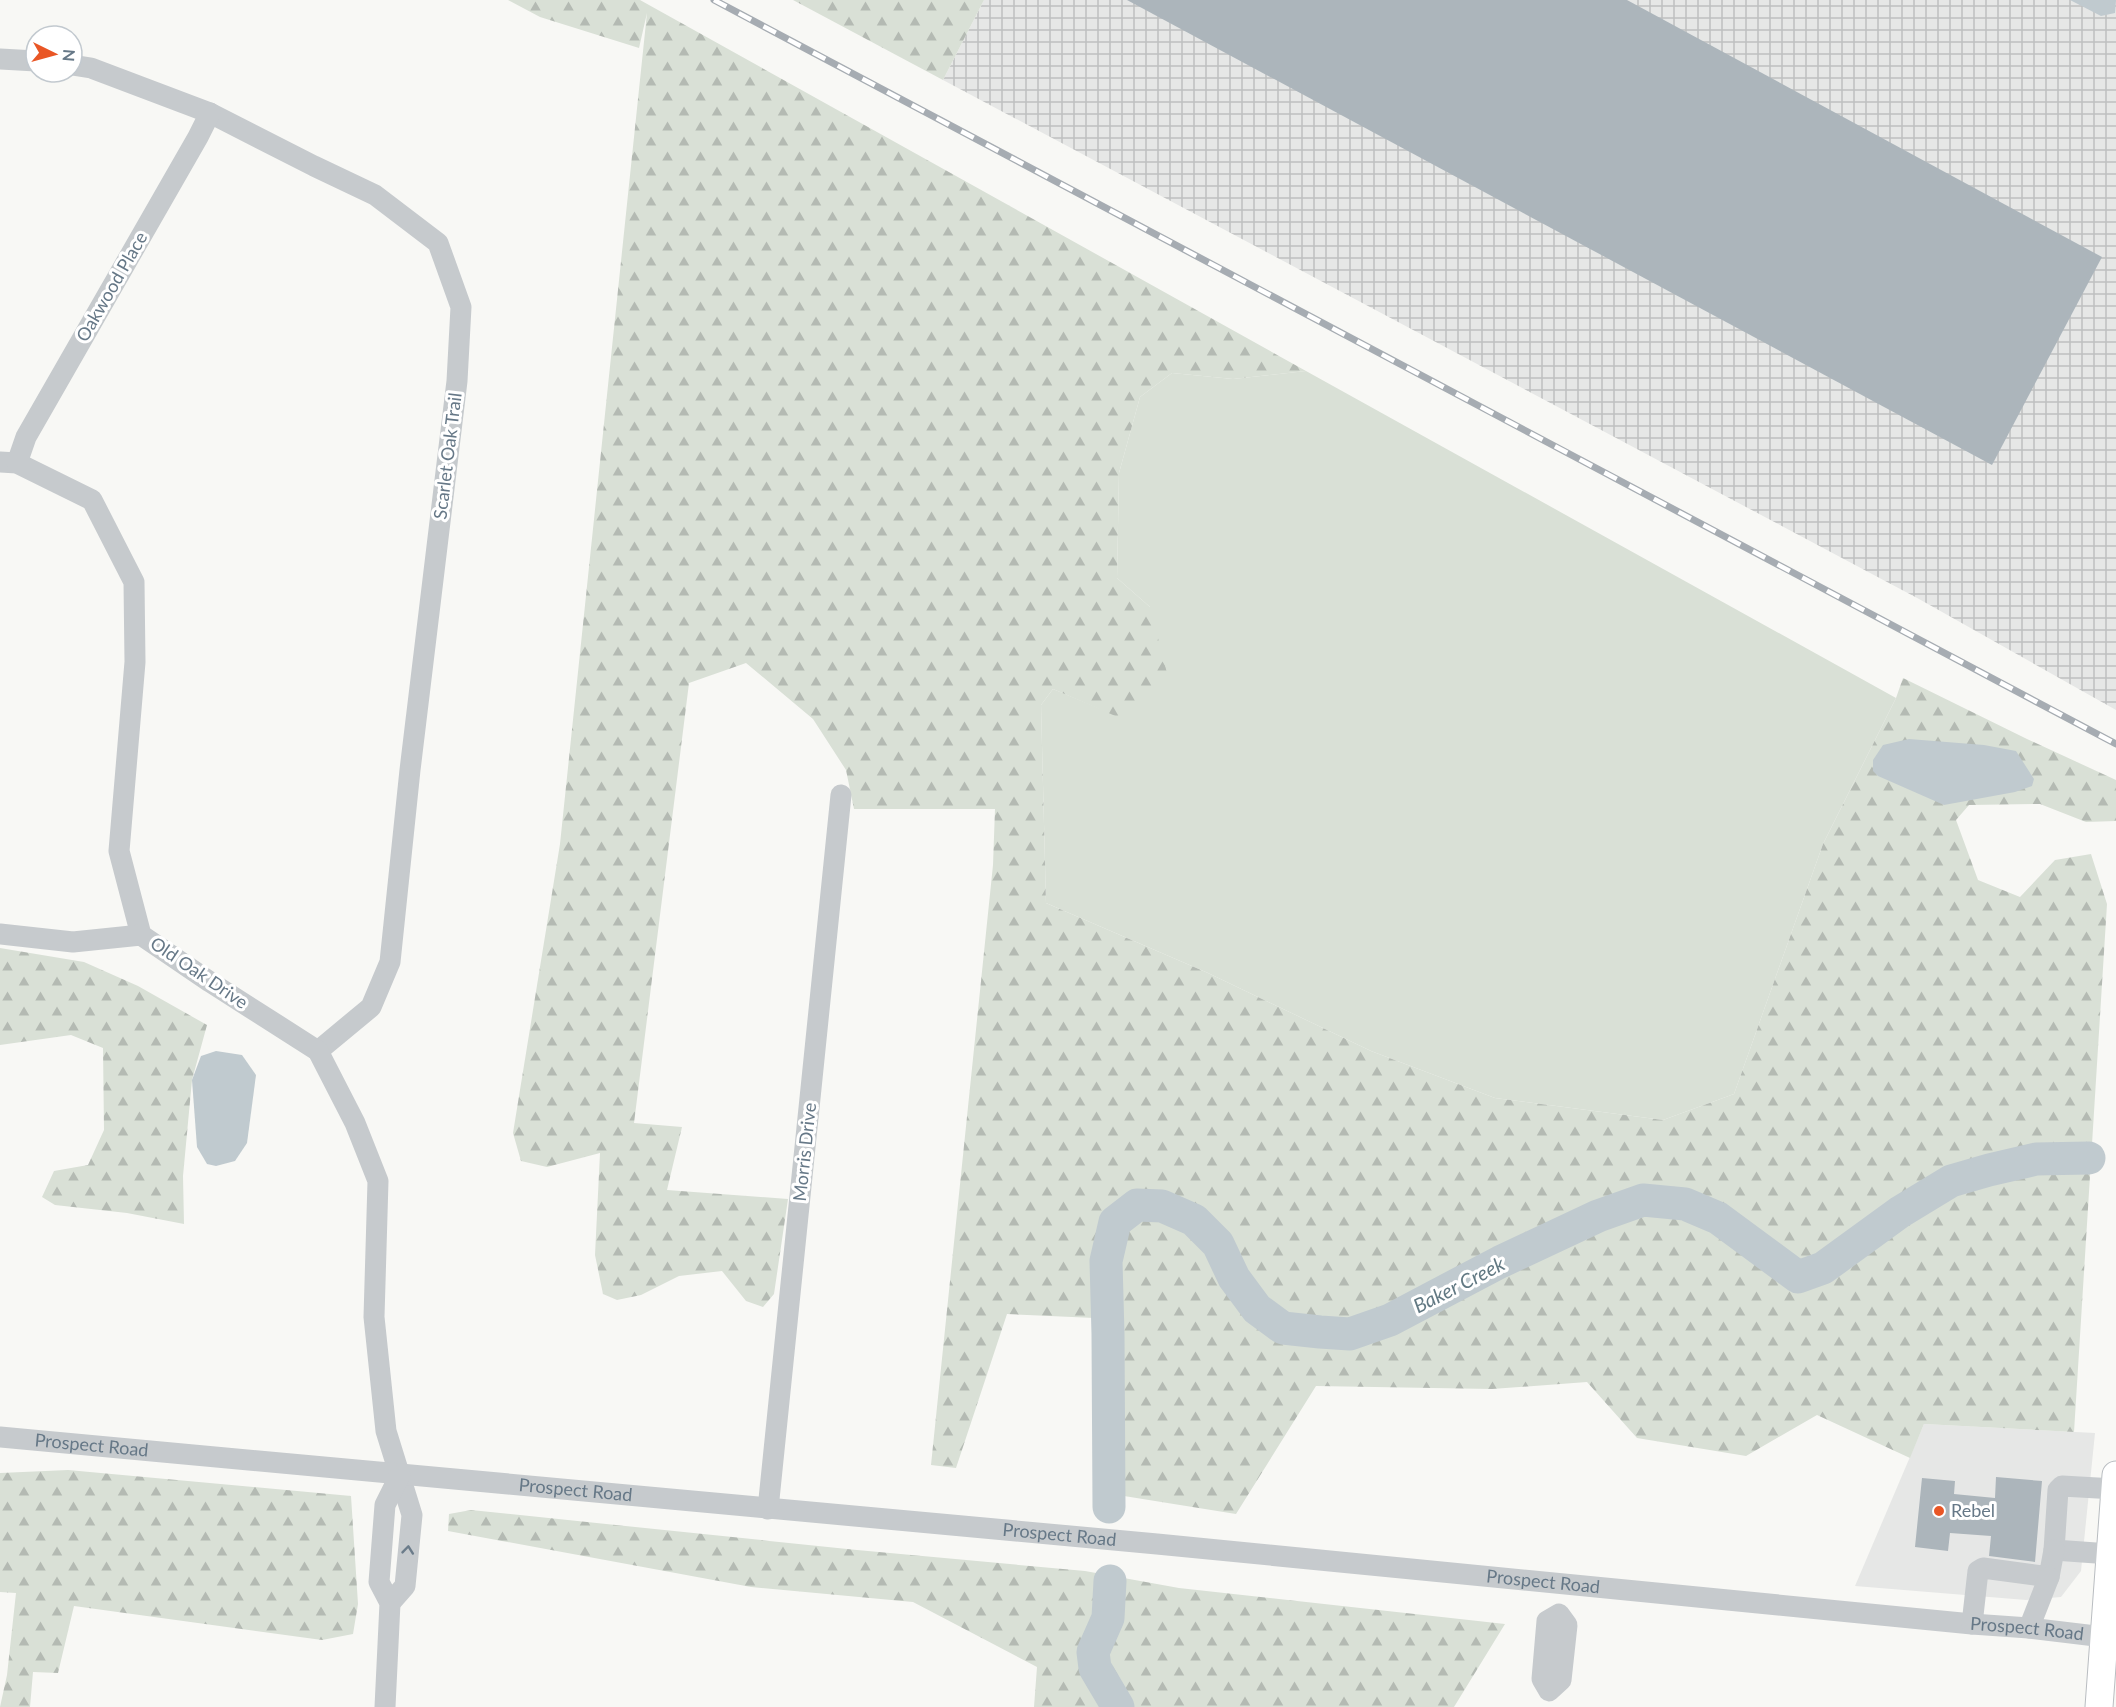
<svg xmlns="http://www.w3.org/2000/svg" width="2116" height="1707" font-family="Lato,sans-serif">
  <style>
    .built { fill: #e6e7e6 }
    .industrial { fill: url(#industrial-grid) }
    .grass { fill: #d9e0d6 }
    .forest { fill: url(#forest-firs) }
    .water { fill: #c0cacf }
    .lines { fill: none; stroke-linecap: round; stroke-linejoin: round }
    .river { stroke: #c0cacf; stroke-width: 33 }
    .building { fill: #acb5bb }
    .major-casing { stroke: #b9bdc1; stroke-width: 29 }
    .minor { stroke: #c6cacd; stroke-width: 21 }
    .major { stroke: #fff; stroke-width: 27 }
    .rail-casing { stroke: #a6acb2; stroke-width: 7 }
    .rail { stroke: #fff; stroke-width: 4.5; stroke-dasharray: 14; stroke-linecap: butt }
    .oneway { stroke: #6b7c8a }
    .poi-dot { fill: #e95625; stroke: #fff; stroke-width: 2 }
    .labels { text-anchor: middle; stroke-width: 6; stroke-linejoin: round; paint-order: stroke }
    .street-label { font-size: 18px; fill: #667887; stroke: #fff }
    .poi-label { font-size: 18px; fill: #667887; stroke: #fff; text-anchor: start }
    .water-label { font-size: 20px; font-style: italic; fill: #627983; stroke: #fff }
  </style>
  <defs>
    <pattern id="industrial-grid" width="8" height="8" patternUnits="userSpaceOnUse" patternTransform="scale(1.5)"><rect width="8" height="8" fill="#e6e7e6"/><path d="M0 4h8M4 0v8" fill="none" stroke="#bec0c0"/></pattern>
    <pattern id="forest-firs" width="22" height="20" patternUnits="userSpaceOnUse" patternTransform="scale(1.5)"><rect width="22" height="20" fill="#d9e0d6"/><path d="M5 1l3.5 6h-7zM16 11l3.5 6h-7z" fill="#b4bab3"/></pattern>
  </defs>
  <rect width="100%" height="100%" fill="#f8f8f5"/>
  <!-- built -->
  <polygon class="built" points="1924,1424 2095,1433 2081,1571 2061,1597 2026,1600 1855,1586"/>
  <!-- industrial -->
  <polygon class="industrial" points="984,0 2116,0 2116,710 1919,599 943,80"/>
  <!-- grass -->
  <polygon class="grass" points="1306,371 1896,698 1823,844 1734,1094 1663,1120 1495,1098 1371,1051 1208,973 1046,903 1041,705 1053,689 1120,717 1150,607 1117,578 1119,473 1140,397 1172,373 1233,379"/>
  <!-- forest -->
  <g class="forest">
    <polygon points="508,0 640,0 1306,371 1233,379 1172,373 1140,397 1119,473 1117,578 1150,607 1167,673 1120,718 1053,689 1041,705 1046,903 1208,973 1371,1051 1495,1098 1663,1120 1734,1094 1823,844 1896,698 1903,678 2027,739 2116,780 2116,821 2086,822 2040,804 1969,805 1956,820 1978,880 2020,897 2055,860 2091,854 2107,904 2074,1432 1924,1424 1910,1458 1817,1415 1746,1456 1637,1438 1587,1382 1492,1389 1316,1386 1236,1514 1124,1496 1117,1319 1007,1314 956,1468 931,1465 993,865 995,809 854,809 846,770 813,719 746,663 689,683 634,1123 682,1127 667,1190 788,1199 774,1294 763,1307 746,1301 722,1271 679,1276 641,1295 617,1300 603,1294 595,1255 600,1153 547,1167 521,1161 513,1133 560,844 647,13 639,48 540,17"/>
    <polygon points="793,0 984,0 943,80"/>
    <polygon points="0,948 84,962 138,986 207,1025 192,1080 183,1176 184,1224 127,1213 55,1205 42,1197 54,1171 88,1165 104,1130 103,1048 71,1035 0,1045"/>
    <polygon points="68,1470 351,1496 358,1604 353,1634 322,1640 74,1606 58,1673 33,1672 30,1707 0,1707 7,1675 16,1593 0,1592 0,1473"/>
    <polygon points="471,1510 857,1550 1085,1571 1179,1588 1505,1624 1454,1707 1034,1707 1037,1667 913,1602 751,1587 448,1531 449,1514"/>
  </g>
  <!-- water -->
  <g class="water">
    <polygon points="2070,0 2116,0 2115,13 2101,16"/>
    <polygon points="1909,739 1984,745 2016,751 2034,779 2032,786 2015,792 1944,805 1878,776 1873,771 1873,760 1883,745"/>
    <polygon points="216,1051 242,1055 256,1075 247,1143 235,1161 216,1166 207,1164 197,1147 192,1080 201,1056"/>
  </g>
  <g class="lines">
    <!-- river -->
    <g class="river">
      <polyline points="1109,1507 1108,1334 1106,1261 1115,1222 1137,1205 1162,1206 1194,1220 1218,1244 1234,1278 1257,1309 1283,1328 1320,1332 1350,1334 1390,1320 1500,1262 1598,1216 1643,1200 1685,1204 1718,1218 1798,1277 1823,1268 1900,1212 1951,1181 1989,1170 2036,1159 2089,1158"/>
      <polyline points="1110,1581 1108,1618 1093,1652 1095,1668 1118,1707"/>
    </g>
  </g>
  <!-- building -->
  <g class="building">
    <polygon points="1127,0 1627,0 2102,257 1992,465"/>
    <polygon points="1996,1477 2042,1481 2035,1562 1989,1556 1991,1536 1950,1533 1948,1551 1915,1547 1922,1478 1955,1481 1954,1494 1995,1498"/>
  </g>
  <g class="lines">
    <defs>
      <polyline id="major" points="2099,1707 2116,1475"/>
    </defs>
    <!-- major casing -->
    <use href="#major" class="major-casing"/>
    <!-- minor -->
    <g class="minor">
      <polyline points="0,59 36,61"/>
      <polyline points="72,65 91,68 210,113 314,166 375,195 438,243 461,307 457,381 410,770 390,962 371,1007 318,1051"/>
      <polyline points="0,462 17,463 92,500 134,582 135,662 119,851 141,935 210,982 318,1051 355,1123 378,1181 374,1317 386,1431 412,1515 405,1586 390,1603"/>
      <polyline points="17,463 26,437 198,137 210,113"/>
      <polyline points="0,934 73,942 141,935"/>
      <path id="s1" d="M0,1437L1157,1544L1972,1624L2029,1628L2104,1637"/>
      <polyline points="768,1509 841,795"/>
      <polyline points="2110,1554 2054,1550 2058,1490 2062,1486 2115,1489"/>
      <polygon points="1559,1614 1567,1625 1561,1680 1549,1691 1542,1679 1547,1621"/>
      <polyline points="1972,1624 1978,1571 1983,1568 2049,1577 2054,1550"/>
      <polyline points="2029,1628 2049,1577"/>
      <polyline points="385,1707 390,1603 379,1582 385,1505 400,1475"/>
    </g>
    <!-- major -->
    <use href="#major" class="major"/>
    <defs>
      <polyline id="rail" points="714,0 2116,744"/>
    </defs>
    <!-- rail casing -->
    <use href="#rail" class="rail-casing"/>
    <!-- rail -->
    <use href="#rail" class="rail"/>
  </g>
  <!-- one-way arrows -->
  <defs><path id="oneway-chevron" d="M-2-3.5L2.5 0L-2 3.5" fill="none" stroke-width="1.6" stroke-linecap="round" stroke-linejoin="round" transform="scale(1.5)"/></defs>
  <use class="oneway" href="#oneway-chevron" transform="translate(408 1550) rotate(-84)"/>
  <!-- markers -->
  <circle class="poi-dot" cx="1939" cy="1511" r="6"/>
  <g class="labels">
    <!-- street labels -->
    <g class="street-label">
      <text transform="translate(112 287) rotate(-60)" y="6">Oakwood Place</text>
      <text transform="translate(448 456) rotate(-83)" y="6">Scarlet Oak Trail</text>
      <text transform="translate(199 973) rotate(34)" y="6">Old Oak Drive</text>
      <text transform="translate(805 1152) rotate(-84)" y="6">Morris Drive</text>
      <text dy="6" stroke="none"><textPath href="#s1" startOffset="92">Prospect Road</textPath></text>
      <text dy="6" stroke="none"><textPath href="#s1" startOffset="578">Prospect Road</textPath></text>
      <text dy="6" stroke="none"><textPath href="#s1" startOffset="1064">Prospect Road</textPath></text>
      <text dy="6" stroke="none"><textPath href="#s1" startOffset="1550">Prospect Road</textPath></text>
      <text dy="6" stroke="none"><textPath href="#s1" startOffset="2036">Prospect Road</textPath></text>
    </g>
    <!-- poi labels -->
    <g class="poi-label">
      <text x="1951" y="1517">Rebel</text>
    </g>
    <!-- water labels -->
    <g class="water-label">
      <text transform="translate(1459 1285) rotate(-27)" y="7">Baker Creek</text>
    </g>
  </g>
  <!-- north arrow -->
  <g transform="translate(54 54) rotate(95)"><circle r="28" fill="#ffffff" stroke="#c2c9cf" stroke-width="1.5"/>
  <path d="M0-4.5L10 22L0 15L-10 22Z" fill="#e95625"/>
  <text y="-9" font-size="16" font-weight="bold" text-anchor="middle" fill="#667887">N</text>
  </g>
</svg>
